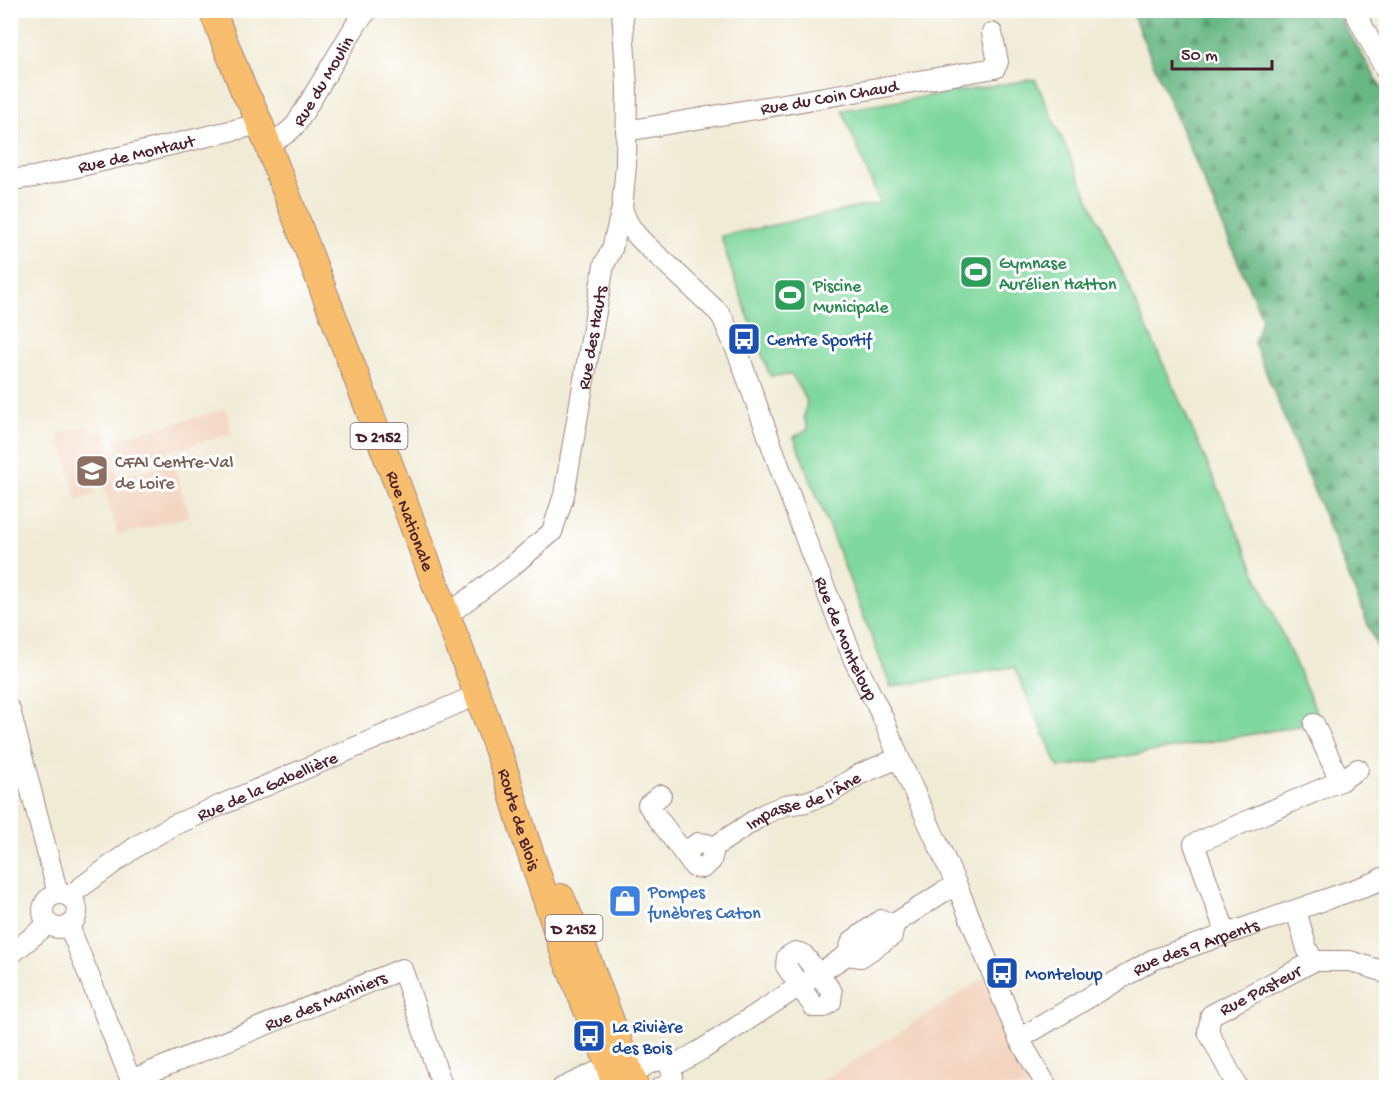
<svg xmlns="http://www.w3.org/2000/svg" width="1397" height="1098" font-family="'Gochi Hand',sans-serif">
  <style>
    .built { fill: #f3d4bf }
    .forest { fill: url(#forest-firs); stroke: #586c58; stroke-width: 1.5 }
    .garden { fill: #7fd89d; stroke: #647c64; stroke-width: 1.5 }
    .lines { fill: none; stroke-linecap: round; stroke-linejoin: round }
    .minor-casing { stroke: #9d8580; stroke-width: 22 }
    .major-casing { stroke: #9d8580; stroke-width: 28 }
    .minor { stroke: #fff; stroke-width: 20 }
    .major { stroke: #f9be6d; stroke-width: 26 }
    .labels { text-anchor: middle; stroke-width: 6; stroke-linejoin: round; paint-order: stroke }
    .shield { fill: #fff; stroke: #80626b; stroke-width: 1.5 }
    .shield-label { font-size: 16px; font-weight: bold; fill: #4a1f2b }
    .street-label { font-size: 18px; fill: #4a1f2b; stroke: #fff }
    .leisure-label { font-size: 18px; fill: #27864d; stroke: #fff; text-anchor: start }
    .transit-label { font-size: 18px; fill: #164399; stroke: #fff; text-anchor: start }
    .education-label { font-size: 18px; fill: #785e54; stroke: #fff; text-anchor: start }
    .shop-label { font-size: 18px; fill: #366cbe; stroke: #fff; text-anchor: start }
  </style>
  <defs>
    <pattern id="forest-firs" width="22" height="20" patternUnits="userSpaceOnUse" patternTransform="scale(1.5)"><rect width="22" height="20" fill="#67b884"/><path d="M5 1l3.5 6h-7zM16 11l3.5 6h-7z" fill="#57956c"/></pattern>
  </defs>
  <rect width="100%" height="100%" fill="#fff"/>
  <filter id="ink" filterUnits="userSpaceOnUse"><feTurbulence type="fractalNoise" baseFrequency=".0167" numOctaves="2"/><feDisplacementMap in="SourceGraphic" scale="12" xChannelSelector="R" yChannelSelector="G"/><feConvolveMatrix kernelMatrix="1 2 1 2 8 2 1 2 1" color-interpolation-filters="sRGB"/></filter>
  <filter id="wash" filterUnits="userSpaceOnUse"><feTurbulence type="fractalNoise" baseFrequency=".008" numOctaves="4" result="noise"/><feDisplacementMap in="SourceGraphic" scale="24" xChannelSelector="R" yChannelSelector="G"/><feGaussianBlur stdDeviation="1.35" result="paint"/><feColorMatrix in="noise" values="0 0 0 0 0 0 0 0 0 0 0 0 0 0 0 0 0 1.4 0 .05"/><feComposite in="paint" operator="in"/></filter>
  <g filter="url(#wash)">
    <rect width="100%" height="100%" fill="#f0ebd5"/>
    <!-- built -->
    <g class="built">
      <polygon points="226,409 232,434 123,464 122,462 114,464 117,478 174,463 189,516 118,535 102,478 93,481 96,495 77,500 59,433 88,425 91,433 104,430 113,460 117,458 112,453 113,450 118,448 116,439"/>
      <polygon points="984,978 1037,1088 811,1088"/>
    </g>
    <!-- forest -->
    <polygon class="forest" points="1131,11 1336,11 1386,95 1386,669 1254,343 1262,318"/>
    <!-- garden -->
    <polygon class="garden" points="1035,79 1178,397 1321,722 1059,768 1014,667 891,687 794,437 808,429 804,417 807,401 792,375 770,376 731,269 721,236 880,203 842,110"/>
  </g>
  <g filter="url(#ink)">
    <g class="lines">
      <defs>
        <g id="minor">
          <polyline points="1354,10 1386,71"/>
          <path id="s1" d="M626,131L995,68L998,62L992,33"/>
          <path id="s2" d="M267,143C280,138 288,134 297,123L357,23L368,10"/>
          <path id="s3" d="M10,180L34,177L260,124"/>
          <path id="s4" d="M622,208C630,235 648,246 668,265C685,281 702,297 719,313L723,319L739,356L812,556L854,660L883,718L899,758L957,886L1019,1039L1048,1088"/>
          <path id="s5" d="M447,614L457,608L512,566L552,532L564,495L604,265L612,249L622,208L626,165L627,87L622,10"/>
          <polyline points="10,710 58,894"/>
          <polyline points="1314,724 1340,781"/>
          <polyline points="661,795 648,805 688,859 689,849 698,843 707,844 713,853 711,861 703,868 694,867 688,859"/>
          <path id="s6" d="M711,849L764,814L785,805L806,802L830,793L860,774L899,758"/>
          <circle cx="60" cy="911" r="17"/>
          <path id="s7" d="M69,896L137,846L172,826L477,695"/>
          <polyline points="1296,910 1307,949 1314,961"/>
          <polyline points="894,924 943,892 957,886"/>
          <polyline points="69,926 134,1088"/>
          <polyline points="1226,934 1194,844 1340,781 1358,769"/>
          <polygon points="795,952 803,954 832,992 831,1002 824,1007 814,1007 786,966 787,957"/>
          <polyline points="10,955 48,924"/>
          <path id="s8" d="M1019,1039L1152,960L1376,882L1382,878"/>
          <polyline points="671,1067 703,1049 847,955 861,957 892,936 894,924 881,920 852,941 847,955"/>
          <path id="s9" d="M131,1080L402,969L443,1088"/>
          <polyline points="562,1088 609,1066"/>
          <path d="M595,1088C609,1082 622,1076 635,1071C641,1069 646,1064 652,1062C665,1057 673,1065 672,1078L666,1086L660,1088"/>
          <path id="s10" d="M1238,1088L1208,1031L1211,1015L1314,961H1350L1382,971L1386,974"/>
        </g>
        <g id="major">
          <path id="s11" d="M212,10L244,91L252,105L260,124L484,712L505,771L524,834L566,959L604,1052L616,1088"/>
          <polyline points="561,897 585,952 636,1088"/>
        </g>
      </defs>
      <!-- minor casing -->
      <use href="#minor" class="minor-casing"/>
      <!-- major casing -->
      <use href="#major" class="major-casing"/>
      <!-- minor -->
      <use href="#minor" class="minor"/>
      <!-- major -->
      <use href="#major" class="major"/>
    </g>
  </g>
  <!-- icons -->
  <defs>
    <symbol id="stadium-square" viewBox="-11 -11 22 22"><rect x="-9" y="-9" width="18" height="18" rx="4" fill="#2e9e5b" stroke="#fff"/><path d="M0-5a6.5 5 0 1 0 0 10a6.5 5 0 1 0 0-10ZM-3.5-1.8h7v3.6h-7Z" fill="#fff"/></symbol>
    <symbol id="bus-square" viewBox="-11 -11 22 22"><rect x="-9" y="-9" width="18" height="18" rx="4" fill="#1a4fb4" stroke="#fff"/><path d="M-5-6H5V4H4V6H2V4H-2V6H-4V4H-5ZM-3.5-4V0h7V-4ZM-3.5 1.2v1.5H-2V1.2ZM2 1.2v1.5H3.5V1.2Z" fill="#fff"/></symbol>
    <symbol id="university-square" viewBox="-11 -11 22 22"><rect x="-9" y="-9" width="18" height="18" rx="4" fill="#8d6e63" stroke="#fff"/><path d="M0-5L7-2L0 1L-7-2ZM-4 1L0 2.5L4 1V4Q0 6-4 4Z" fill="#fff"/></symbol>
    <symbol id="shop-square" viewBox="-11 -11 22 22"><rect x="-9" y="-9" width="18" height="18" rx="4" fill="#3f7fe0" stroke="#fff"/><path d="M-5-2.5h2.3a2.7 3.5 0 0 1 5.4 0H5L5.5 6h-11ZM-1.5-2.5h3a1.5 2.3 0 0 0-3 0Z" fill="#fff"/></symbol>
  </defs>
  <g fill-rule="evenodd">
    <use href="#stadium-square" x="957" y="253" width="38" height="38"/>
    <use href="#stadium-square" x="771" y="276" width="38" height="38"/>
    <use href="#bus-square" x="725" y="320" width="38" height="38"/>
    <use href="#university-square" x="73" y="452" width="38" height="38"/>
    <use href="#shop-square" x="606" y="882" width="38" height="38"/>
    <use href="#bus-square" x="983" y="954" width="38" height="38"/>
    <use href="#bus-square" x="570" y="1017" width="38" height="38"/>
  </g>
  <g class="labels">
    <!-- shield labels -->
    <g class="shield">
      <rect x="350.5" y="423" width="57" height="26" rx="4.5"/>
      <rect x="545.5" y="915" width="57" height="26" rx="4.5"/>
    </g>
    <g class="shield-label">
      <text x="379" y="442">D 2152</text>
      <text x="574" y="934">D 2152</text>
    </g>
    <!-- street labels -->
    <g class="street-label">
      <text dy="6" stroke="none"><textPath href="#s2" startOffset="86">Rue du Moulin</textPath></text>
      <text dy="6" stroke="none"><textPath href="#s1" startOffset="206">Rue du Coin Chaud</textPath></text>
      <text dy="6" stroke="none"><textPath href="#s3" startOffset="129">Rue de Montaut</textPath></text>
      <text dy="6" stroke="none"><textPath href="#s5" startOffset="332">Rue des Hauts</textPath></text>
      <text dy="6" stroke="none"><textPath href="#s11" startOffset="548">Rue Nationale</textPath></text>
      <text dy="6" stroke="none"><textPath href="#s4" startOffset="494">Rue de Monteloup</textPath></text>
      <text dy="6" stroke="none"><textPath href="#s7" startOffset="228">Rue de la Gabellière</textPath></text>
      <text dy="6" stroke="none"><textPath href="#s6" startOffset="105">Impasse de l'Âne</textPath></text>
      <text dy="6" stroke="none"><textPath href="#s11" startOffset="866">Route de Blois</textPath></text>
      <text dy="6" stroke="none"><textPath href="#s8" startOffset="200">Rue des 9 Arpents</textPath></text>
      <text dy="6" stroke="none"><textPath href="#s10" startOffset="136">Rue Pasteur</textPath></text>
      <text dy="6" stroke="none"><textPath href="#s9" startOffset="210">Rue des Mariniers</textPath></text>
    </g>
    <!-- leisure labels -->
    <g class="leisure-label">
      <text x="999" y="268">Gymnase<tspan x="999" dy="21">Aurélien Hatton</tspan></text>
      <text x="813" y="291">Piscine<tspan x="813" dy="21">Municipale</tspan></text>
    </g>
    <!-- transit labels -->
    <g class="transit-label">
      <text x="767" y="345">Centre Sportif</text>
      <text x="1025" y="979">Monteloup</text>
      <text x="612" y="1032">La Rivière<tspan x="612" dy="21">des Bois</tspan></text>
    </g>
    <!-- education labels -->
    <g class="education-label">
      <text x="115" y="467">CFAI Centre-Val<tspan x="115" dy="21">de Loire</tspan></text>
    </g>
    <!-- shop labels -->
    <g class="shop-label">
      <text x="648" y="897">Pompes<tspan x="648" dy="21">funèbres Caton</tspan></text>
    </g>
  </g>
  <!-- margin -->
  <rect width="1397" height="1098" fill="none" stroke="#fff" stroke-width="36"/>
  <!-- scale -->
  <path d="M1172 60v9h100v-9" fill="none" stroke="#4a1f2b" stroke-width="3"/>
  <text x="1181" y="60" font-size="18" fill="#4a1f2b" stroke="#ffffff" stroke-width="4.5" paint-order="stroke">50 m</text>
</svg>
